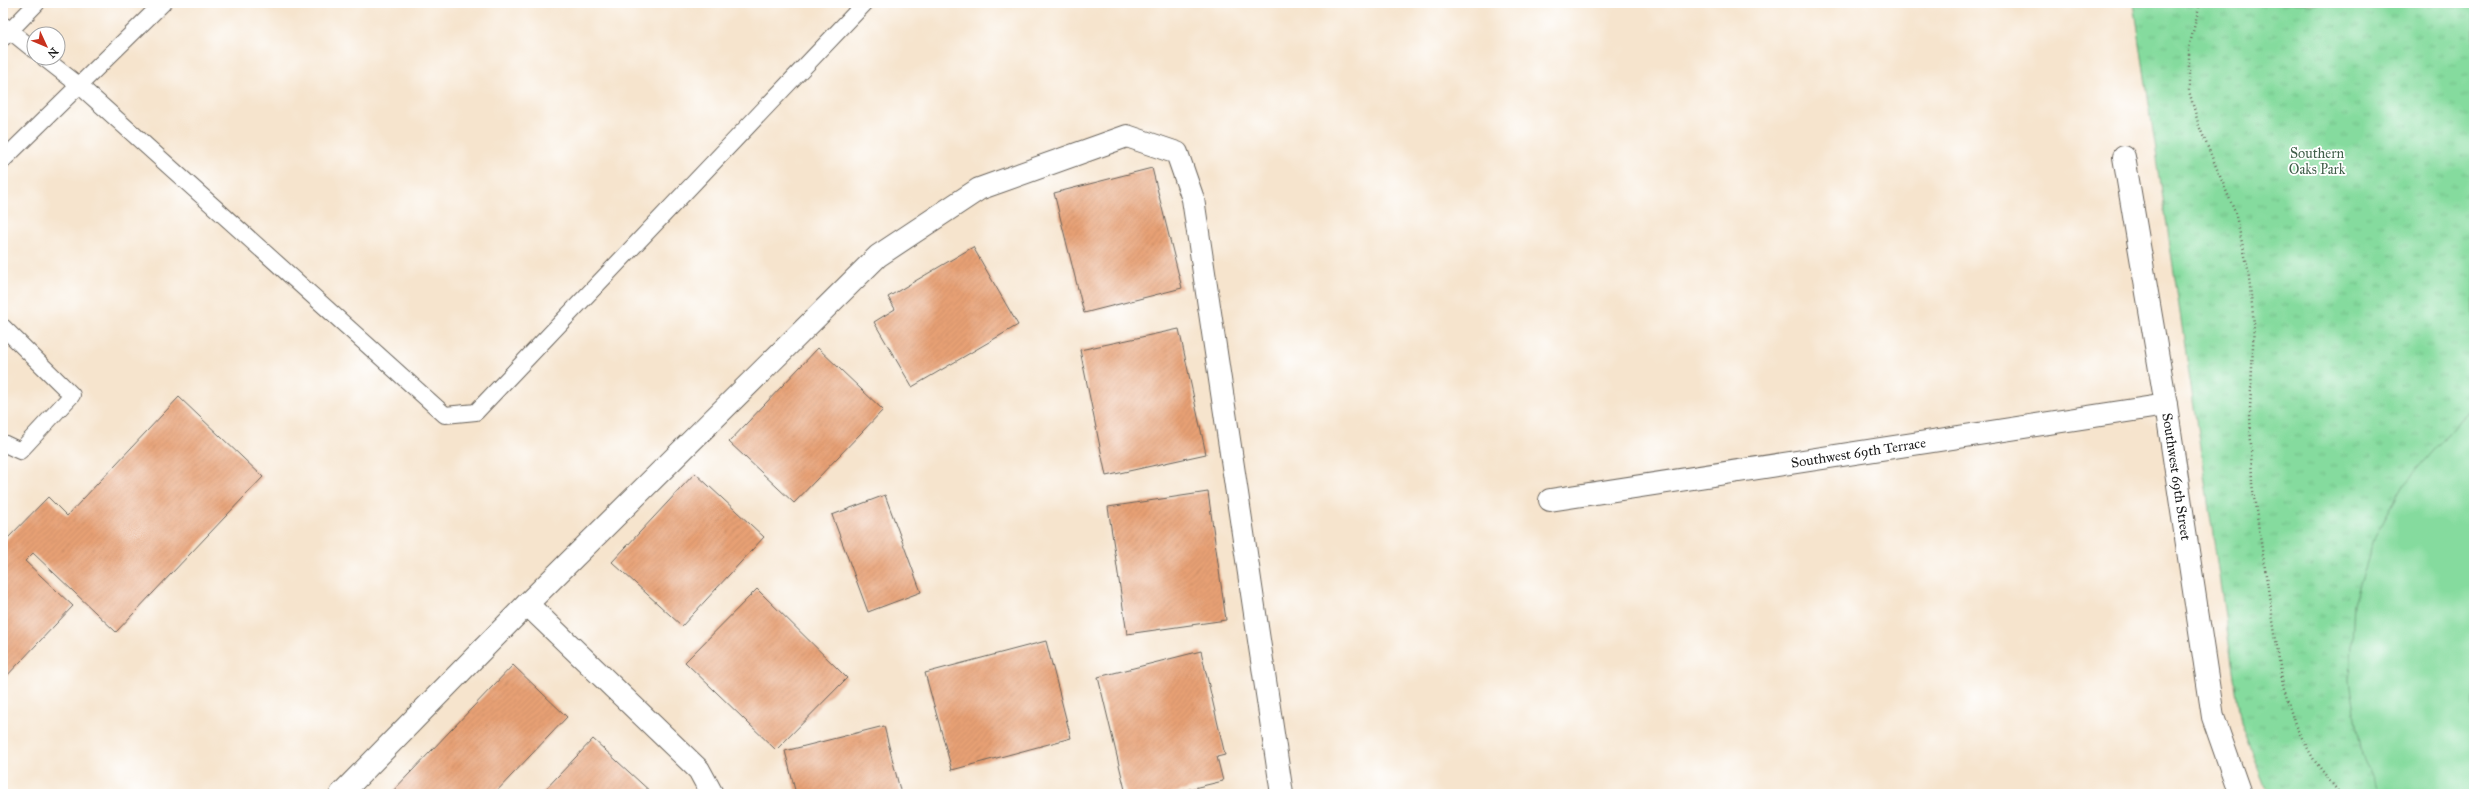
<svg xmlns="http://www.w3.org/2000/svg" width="2477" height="797" font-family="'IM FELL Great Primer',serif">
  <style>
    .park { fill: url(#park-tufts); stroke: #507c5d }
    .garden { fill: #85db9e; stroke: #507c5d }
    .building { fill: url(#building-hatch) }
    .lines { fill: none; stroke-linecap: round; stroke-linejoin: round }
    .lane-casing { stroke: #68625a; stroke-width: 18 }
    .street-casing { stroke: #68625a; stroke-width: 24 }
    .path { stroke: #68625a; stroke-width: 2.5; stroke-dasharray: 1 3; stroke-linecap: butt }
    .lane { stroke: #fff; stroke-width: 16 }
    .street { stroke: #fff; stroke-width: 22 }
    .labels { text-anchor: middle; stroke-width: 3.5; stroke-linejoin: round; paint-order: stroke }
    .park-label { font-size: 14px; fill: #415f4a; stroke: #fff }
    .street-label { font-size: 14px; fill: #1c1c1c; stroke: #fff }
  </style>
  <defs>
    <pattern id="park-tufts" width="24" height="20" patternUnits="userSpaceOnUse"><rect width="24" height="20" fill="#85db9e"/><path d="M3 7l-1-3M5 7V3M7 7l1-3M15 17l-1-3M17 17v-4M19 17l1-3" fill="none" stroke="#72bb88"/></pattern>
    <pattern id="building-hatch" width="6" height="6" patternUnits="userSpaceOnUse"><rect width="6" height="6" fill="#e7a074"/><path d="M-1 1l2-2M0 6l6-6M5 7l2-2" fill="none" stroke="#c68964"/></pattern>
  </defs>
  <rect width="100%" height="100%" fill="#fff"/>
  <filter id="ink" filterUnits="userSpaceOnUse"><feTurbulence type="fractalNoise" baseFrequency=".025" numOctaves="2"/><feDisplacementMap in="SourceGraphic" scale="8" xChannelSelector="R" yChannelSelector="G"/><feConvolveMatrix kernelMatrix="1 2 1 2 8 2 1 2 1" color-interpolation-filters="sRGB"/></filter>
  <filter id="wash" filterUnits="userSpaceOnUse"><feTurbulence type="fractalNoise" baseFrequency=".012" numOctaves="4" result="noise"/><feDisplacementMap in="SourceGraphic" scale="16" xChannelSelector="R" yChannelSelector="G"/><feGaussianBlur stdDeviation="0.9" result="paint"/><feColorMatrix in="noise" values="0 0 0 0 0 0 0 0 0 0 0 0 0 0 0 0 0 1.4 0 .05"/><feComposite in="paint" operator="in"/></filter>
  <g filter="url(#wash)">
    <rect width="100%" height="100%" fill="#f6e4cd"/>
    <!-- park -->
    <polygon class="park" points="2134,3 2474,3 2474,794 2272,794 2266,786 2241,724"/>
    <!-- garden -->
    <polygon class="garden" points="2472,407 2474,409 2474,794 2380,794 2362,755 2350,681 2354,604 2375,536 2402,487"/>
    <g id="blocks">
      <!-- building -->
      <g class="building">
        <polygon points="1152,168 1182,288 1084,313 1054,193"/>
        <polygon points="973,247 1018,325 912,387 874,322 895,309 888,297"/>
        <polygon points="1179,329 1206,454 1106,476 1080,350"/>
        <polygon points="818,348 883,410 794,503 729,442"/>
        <polygon points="179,397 263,477 116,632 33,553 25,561 73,606 3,680 3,537 6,540 48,497 67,516"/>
        <polygon points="695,473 764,537 682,626 612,562"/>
        <polygon points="1208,492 1226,620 1127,634 1108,507"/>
        <polygon points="885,495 921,592 868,612 832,515"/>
        <polygon points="757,589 847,678 776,750 685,662"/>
        <polygon points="1046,641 1071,738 952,770 925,673"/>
        <polygon points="1201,651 1225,755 1217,757 1223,781 1169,794 1126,794 1098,677"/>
        <polygon points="513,665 567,717 494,794 390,794"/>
        <polygon points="884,726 901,794 796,794 785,751"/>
        <polygon points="593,739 653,794 541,794"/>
      </g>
    </g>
  </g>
  <g filter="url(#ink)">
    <use href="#blocks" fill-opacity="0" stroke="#68625a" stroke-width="1"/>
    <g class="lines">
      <defs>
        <g id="lane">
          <polyline points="3,25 34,50"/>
          <polyline points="3,38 37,3"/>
          <polyline points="44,58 80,86 445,415 476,412 865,3"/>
          <polyline points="3,160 163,3"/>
          <polyline points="3,327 72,395 20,451 3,443"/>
        </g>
        <g id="street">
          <path id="s1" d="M2124,157L2166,405L2213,717L2240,794"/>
          <path id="s2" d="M1550,500L2166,405"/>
          <polyline points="527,604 699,770 712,794"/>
          <polyline points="341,794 527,604 878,256 979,189 1127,136 1177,153 1193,199 1282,794"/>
        </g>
      </defs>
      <!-- lane casing -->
      <use href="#lane" class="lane-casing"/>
      <!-- street casing -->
      <use href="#street" class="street-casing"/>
      <!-- path -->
      <polyline class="path" points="2200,3 2189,48 2189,91 2199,126 2235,212 2248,269 2254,324 2250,410 2252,484 2283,686 2295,725 2314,760 2340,794"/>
      <!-- lane -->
      <use href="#lane" class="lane"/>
      <!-- street -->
      <use href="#street" class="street"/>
    </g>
  </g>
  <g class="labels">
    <!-- park labels -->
    <g class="park-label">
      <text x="2317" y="158">Southern<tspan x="2317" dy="16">Oaks Park</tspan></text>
    </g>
    <!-- street labels -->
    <g class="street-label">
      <text dy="5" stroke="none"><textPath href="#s2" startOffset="312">Southwest 69th Terrace</textPath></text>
      <text dy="5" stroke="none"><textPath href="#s1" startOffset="324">Southwest 69th Street</textPath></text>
    </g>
  </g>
  <!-- margin -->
  <rect width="2477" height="797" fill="none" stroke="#fff" stroke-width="16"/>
  <!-- north arrow -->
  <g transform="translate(46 46) rotate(134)"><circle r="19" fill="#ffffff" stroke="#a4a4a4"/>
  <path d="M0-3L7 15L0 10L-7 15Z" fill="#c8321e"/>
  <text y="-6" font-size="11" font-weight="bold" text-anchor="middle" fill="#1c1c1c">N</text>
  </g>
</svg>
